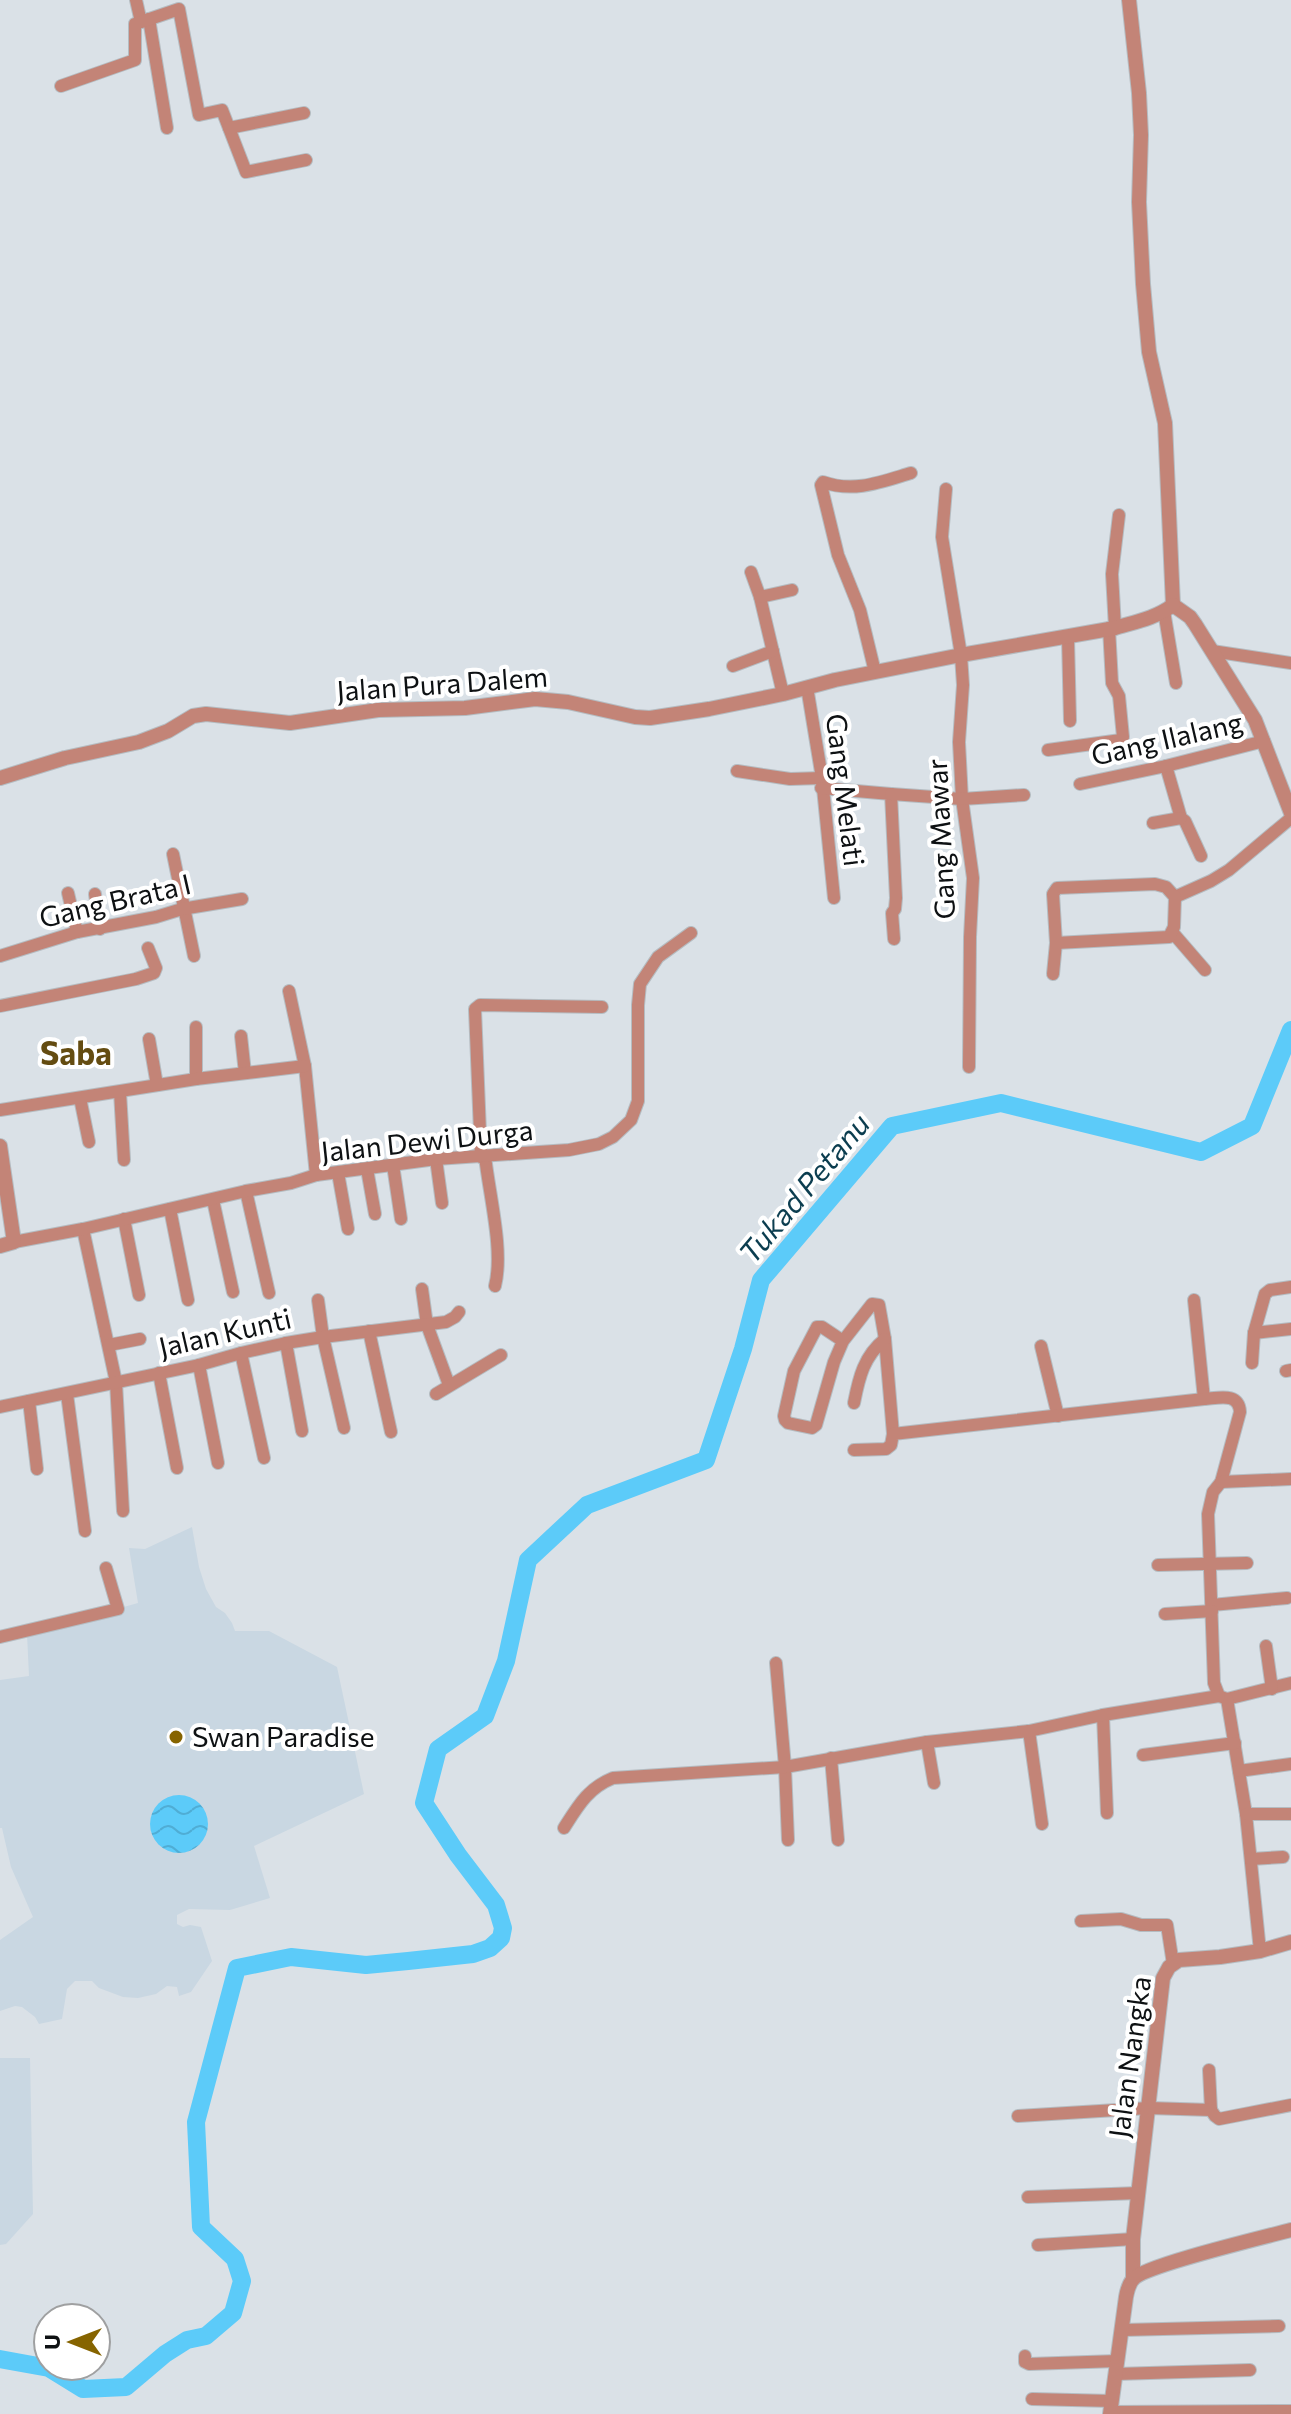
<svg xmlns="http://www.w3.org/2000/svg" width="1291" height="2414" font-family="Commissioner,sans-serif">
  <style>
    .built { fill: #c9d7e2 }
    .water { fill: url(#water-waves) }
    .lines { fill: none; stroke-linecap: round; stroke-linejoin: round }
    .river { stroke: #5ccbf9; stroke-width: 18 }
    .minor-casing { stroke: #b5bcc1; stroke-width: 14 }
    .tertiary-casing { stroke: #b5bcc1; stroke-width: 16 }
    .minor { stroke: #c38477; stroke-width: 12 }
    .tertiary { stroke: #c38477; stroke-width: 14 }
    .poi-dot { fill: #866400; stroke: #fff; stroke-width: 3 }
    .labels { text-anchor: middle; stroke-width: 8; stroke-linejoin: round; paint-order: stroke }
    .street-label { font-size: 28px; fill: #0e1113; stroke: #fff }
    .poi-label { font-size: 28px; fill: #0e1113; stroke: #fff; text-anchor: start }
    .water-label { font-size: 30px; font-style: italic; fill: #0b3d4f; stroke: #fff }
    .quarter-label { font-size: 32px; font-weight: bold; fill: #644c11; stroke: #fff }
  </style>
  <defs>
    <pattern id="water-waves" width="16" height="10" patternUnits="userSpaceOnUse" patternTransform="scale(2)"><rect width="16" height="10" fill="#5ccbf9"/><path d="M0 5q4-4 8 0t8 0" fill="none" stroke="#4fadd5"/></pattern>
  </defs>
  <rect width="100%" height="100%" fill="#dae1e7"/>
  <!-- built -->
  <g class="built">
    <polygon points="192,1527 199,1567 206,1589 216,1607 225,1613 232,1623 235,1631 269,1631 337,1667 364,1794 254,1846 270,1898 230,1910 189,1909 177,1915 177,1924 183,1927 190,1925 201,1927 212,1961 191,1992 179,1996 177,1987 167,1986 156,1994 138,1998 123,1997 99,1988 92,1981 75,1981 67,1989 62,2019 39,2024 35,2017 22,2007 15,2006 0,2011 0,1940 33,1917 11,1867 2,1828 0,1828 0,1680 29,1676 27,1634 138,1603 129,1548 145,1549"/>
    <polygon points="0,2058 30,2058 33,2214 6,2244 0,2245"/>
  </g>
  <!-- water -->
  <circle class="water" cx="179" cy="1824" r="29"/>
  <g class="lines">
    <!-- river -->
    <polyline class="river" points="0,2359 49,2368 83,2389 126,2387 165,2354 187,2340 206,2336 233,2313 242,2281 235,2259 201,2227 196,2122 237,1968 291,1957 366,1965 408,1961 473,1954 490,1948 501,1938 503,1928 496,1905 458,1855 424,1803 438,1749 485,1716 506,1661 528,1560 587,1505 706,1460 743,1349 761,1280 892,1126 1001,1103 1201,1152 1252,1126 1291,1030"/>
    <defs>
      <g id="minor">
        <polyline points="136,0 141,22"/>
        <polyline points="149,19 167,128"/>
        <polyline points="61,86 135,60 135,24 179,9 199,115 222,110 246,172 306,160"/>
        <polyline points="229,128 304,113"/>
        <polyline points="946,489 942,537 961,655 963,685 959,742 962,799 973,878 970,937 969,1067"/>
        <polyline points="751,572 760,597 783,694"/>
        <polyline points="760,597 792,590"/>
        <polyline points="1164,611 1176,683"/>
        <polyline points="1115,628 1112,574 1119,515"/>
        <polyline points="1068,638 1070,721"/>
        <polyline points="1212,651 1291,663"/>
        <polyline points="733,666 773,651"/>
        <path d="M875,672L860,610L838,555L821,485L823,482C854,493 881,482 911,473"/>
        <polyline points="807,687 822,778 834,898"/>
        <polyline points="1048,750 1121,740 1123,737 1119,696 1112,683 1109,628"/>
        <polyline points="1166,766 1181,818 1185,821 1201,856"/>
        <polyline points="737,771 790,779 822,778"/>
        <polyline points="1080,784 1166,766 1264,741"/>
        <polyline points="821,788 891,794 896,898 895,909 892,913 894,939"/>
        <polyline points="891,794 962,799 1024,795"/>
        <polyline points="1153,823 1181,818"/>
        <polyline points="173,854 194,956"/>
        <polyline points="68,893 77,932"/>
        <polyline points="95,894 100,929"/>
        <polyline points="1175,897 1211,881 1229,870 1291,818"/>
        <polyline points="1173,933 1205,970"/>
        <polyline points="0,956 77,932 156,917 182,909 242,899"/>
        <polyline points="1053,974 1056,943 1053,894 1057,888 1155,884 1166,887 1175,897 1174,927 1169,937 1056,943"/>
        <polyline points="289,991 305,1066 316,1175"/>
        <polyline points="0,1006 136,979 154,973 156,968 148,948"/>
        <polyline points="196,1027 196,1079"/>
        <polyline points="241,1036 245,1073"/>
        <polyline points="149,1039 157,1085"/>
        <polyline points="120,1092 124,1160"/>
        <polyline points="80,1098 89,1142"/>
        <polyline points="0,1110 196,1079 305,1066"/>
        <path d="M485,1156C489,1194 504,1250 495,1286"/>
        <polyline points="481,1157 475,1009 480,1005 602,1007"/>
        <polyline points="436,1159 442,1203"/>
        <polyline points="393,1165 401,1219"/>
        <polyline points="367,1169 375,1214"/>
        <polyline points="338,1173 348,1229"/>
        <polyline points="246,1191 269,1293"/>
        <polyline points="213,1200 233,1292"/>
        <polyline points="170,1209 188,1300"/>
        <polyline points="124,1219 139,1295"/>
        <polyline points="83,1229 116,1382 123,1511"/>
        <polyline points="14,1242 83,1229 246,1191 291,1183 316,1175 436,1159 569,1150 599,1144 613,1137 631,1120 638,1101 638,1005 640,984 658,957 691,933"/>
        <polyline points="422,1289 427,1325 449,1385"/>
        <polyline points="318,1300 323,1337 344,1428"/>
        <polyline points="1194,1300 1204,1399"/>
        <polyline points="369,1331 391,1432"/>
        <polyline points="1254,1333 1291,1329"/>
        <polyline points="843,1341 822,1327 817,1327 794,1371 784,1416 785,1420 788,1423 812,1428 816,1425 834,1362 843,1341 872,1304 879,1305 885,1339 893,1434"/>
        <polyline points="286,1343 302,1431"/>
        <polyline points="109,1345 140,1339"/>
        <polyline points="1041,1346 1058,1416"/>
        <polyline points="241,1353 264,1458"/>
        <polyline points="1252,1363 1254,1333 1265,1294 1270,1290 1291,1287"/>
        <polyline points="199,1365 218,1463"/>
        <polyline points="1286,1371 1291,1370"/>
        <polyline points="159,1373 177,1468"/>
        <polyline points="67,1394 85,1531"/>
        <polyline points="436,1394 501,1355"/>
        <polyline points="29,1401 37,1469"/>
        <path d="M854,1403C859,1377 864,1356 885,1339"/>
        <polyline points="0,1407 199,1365 241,1353 286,1343 323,1337 446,1322 455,1317 459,1312"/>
        <path d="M854,1450L886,1449L891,1445L893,1434L1204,1399C1219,1398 1239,1392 1240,1412L1221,1482L1213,1492L1208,1514L1214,1683L1219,1696L1227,1699L1291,1683"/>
        <polyline points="1221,1482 1291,1479"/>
        <polyline points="1158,1565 1247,1563"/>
        <polyline points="1212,1605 1287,1598"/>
        <polyline points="1165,1614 1212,1611"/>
        <polyline points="0,1637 118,1609 106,1568"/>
        <polyline points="1266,1646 1272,1689"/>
        <polyline points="776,1663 785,1767 788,1840"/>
        <polyline points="1227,1699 1246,1814 1260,1951"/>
        <polyline points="1103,1715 1107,1813"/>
        <polyline points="1029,1731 1042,1824"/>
        <polyline points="927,1742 934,1783"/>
        <polyline points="1143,1755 1235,1743"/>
        <polyline points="831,1758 838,1840"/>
        <polyline points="1239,1771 1291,1764"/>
        <polyline points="1246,1814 1291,1814"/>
        <path d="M564,1828C578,1806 588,1788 613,1778L785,1767L927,1742L1029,1731L1103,1715L1219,1696"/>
        <polyline points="1251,1859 1283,1857"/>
        <polyline points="1081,1921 1121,1919 1141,1925 1167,1925 1173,1964"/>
        <polyline points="1209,2070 1211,2110"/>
        <polyline points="1018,2116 1149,2108 1211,2110 1215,2116 1219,2119 1291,2105"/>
        <polyline points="1028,2197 1139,2193"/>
        <polyline points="1038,2245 1133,2239"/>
        <polyline points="1123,2330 1279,2326"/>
        <polyline points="1025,2356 1025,2362 1029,2364 1117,2361"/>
        <polyline points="1116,2374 1250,2370"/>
        <polyline points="1032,2399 1112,2401"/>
        <polyline points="1110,2412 1291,2411"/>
      </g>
      <g id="tertiary">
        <polyline points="1129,0 1139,93 1141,135 1139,202 1143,284 1149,352 1165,423 1173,605"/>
        <polyline points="1173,605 1190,617 1195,624 1255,720 1291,813"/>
        <path d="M0,778L65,758L139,742L168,731L193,716L206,714L290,723L378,710L465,708L535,699L568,702L635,717L650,718L709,709L783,694L835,680L961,655L1115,628C1135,622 1156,618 1173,605"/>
        <polyline points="0,1146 14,1242 0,1246"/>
        <polyline points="1133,2279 1133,2239 1163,1978 1169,1967 1179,1960 1220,1957 1260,1951 1291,1942"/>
        <path d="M1110,2414L1126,2297C1127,2291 1129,2284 1133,2279C1146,2265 1265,2237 1291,2230"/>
      </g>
    </defs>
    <!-- minor casing -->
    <use href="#minor" class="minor-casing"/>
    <!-- tertiary casing -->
    <use href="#tertiary" class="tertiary-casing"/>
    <!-- minor -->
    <use href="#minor" class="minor"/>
    <!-- tertiary -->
    <use href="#tertiary" class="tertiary"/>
  </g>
  <!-- markers -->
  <circle class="poi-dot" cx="176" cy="1737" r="8"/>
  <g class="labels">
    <!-- street labels -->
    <g class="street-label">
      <text transform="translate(442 684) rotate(-4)" y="10">Jalan Pura Dalem</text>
      <text transform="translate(1167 739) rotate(-13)" y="10">Gang Ilalang</text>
      <text transform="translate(845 790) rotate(83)" y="10">Gang Melati</text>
      <text transform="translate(941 839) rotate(-93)" y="10">Gang Mawar</text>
      <text transform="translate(115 901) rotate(-13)" y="10">Gang Brata I</text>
      <text transform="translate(427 1141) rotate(-6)" y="10">Jalan Dewi Durga</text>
      <text transform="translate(225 1333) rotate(-13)" y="10">Jalan Kunti</text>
      <text transform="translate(1130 2057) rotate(-82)" y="10">Jalan Nangka</text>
    </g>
    <!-- poi labels -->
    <g class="poi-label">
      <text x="192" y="1747">Swan Paradise</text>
    </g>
    <!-- water labels -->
    <g class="water-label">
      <text transform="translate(805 1189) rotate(-50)" y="10">Tukad Petanu</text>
    </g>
    <!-- quarter labels -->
    <g class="quarter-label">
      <text x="76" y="1065">Saba</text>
    </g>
  </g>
  <!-- north arrow -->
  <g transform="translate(72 2342) rotate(270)"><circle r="38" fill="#ffffff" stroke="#9fa0a1" stroke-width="2"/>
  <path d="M0-6L14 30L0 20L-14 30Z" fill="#866400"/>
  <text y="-12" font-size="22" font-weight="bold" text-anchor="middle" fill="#0e1113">U</text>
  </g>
</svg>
